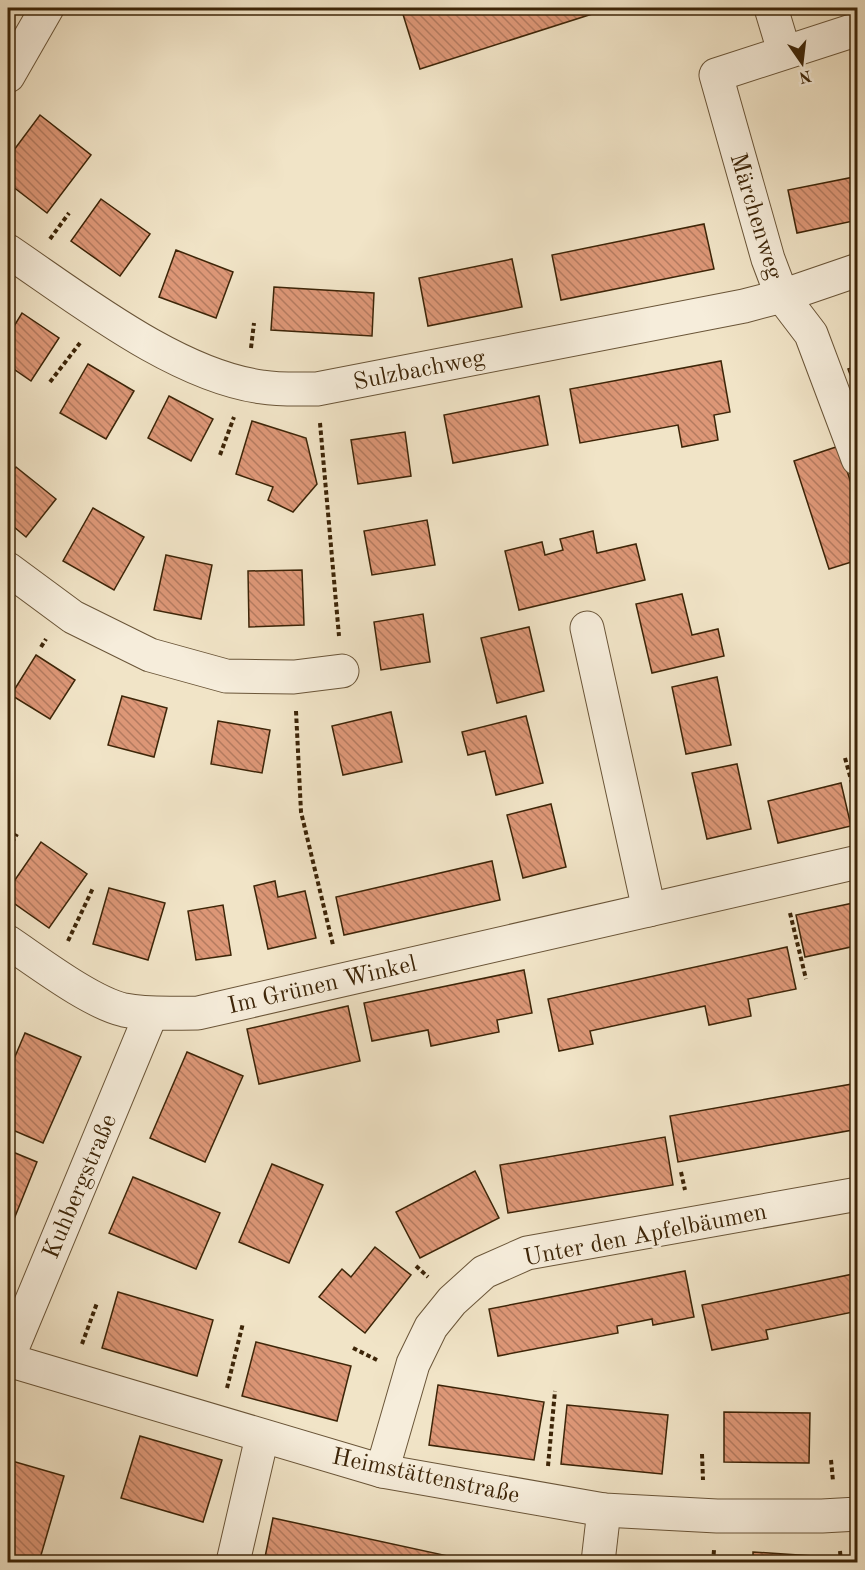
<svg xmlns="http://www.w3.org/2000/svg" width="865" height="1570" font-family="'Old Standard TT',serif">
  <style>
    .building { fill: url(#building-back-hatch); stroke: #3d2508; stroke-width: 1.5 }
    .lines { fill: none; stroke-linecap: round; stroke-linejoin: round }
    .minor-casing { stroke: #6a5538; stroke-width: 35 }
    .path { stroke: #3d2508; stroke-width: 4; stroke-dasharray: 4.5 3; stroke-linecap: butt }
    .minor { stroke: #f6eddb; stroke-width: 33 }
    .labels { text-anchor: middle; stroke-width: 5; stroke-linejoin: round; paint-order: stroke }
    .street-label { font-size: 24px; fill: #3d2508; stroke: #f6eddb }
  </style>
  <defs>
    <pattern id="building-back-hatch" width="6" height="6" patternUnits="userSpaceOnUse" patternTransform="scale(1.5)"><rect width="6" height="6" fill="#dd9777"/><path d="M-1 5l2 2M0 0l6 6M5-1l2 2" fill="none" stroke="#b47b60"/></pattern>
  </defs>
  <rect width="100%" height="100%" fill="#f1e4c7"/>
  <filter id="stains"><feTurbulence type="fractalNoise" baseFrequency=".00333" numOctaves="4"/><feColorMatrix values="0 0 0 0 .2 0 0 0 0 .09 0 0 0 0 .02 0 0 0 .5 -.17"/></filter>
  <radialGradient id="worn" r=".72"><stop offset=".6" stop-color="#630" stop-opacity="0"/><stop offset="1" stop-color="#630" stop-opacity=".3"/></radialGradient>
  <!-- building -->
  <g class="building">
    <polygon points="401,8 611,8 420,69"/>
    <polygon points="40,115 91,155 47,213 8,183 8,158"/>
    <polygon points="854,177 858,196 858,220 797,233 788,190"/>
    <polygon points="101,199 150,234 120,276 71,241"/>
    <polygon points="704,224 714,269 561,300 552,255"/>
    <polygon points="176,250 233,272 216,318 159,297"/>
    <polygon points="512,259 522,307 428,326 419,278"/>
    <polygon points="274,287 374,293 372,336 271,330"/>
    <polygon points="22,313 59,338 31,381 8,365 8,336"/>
    <polygon points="721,361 730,412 714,415 718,440 682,447 678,425 580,443 570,389"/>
    <polygon points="88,364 134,391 106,439 60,413"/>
    <polygon points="858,366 858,396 848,369"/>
    <polygon points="169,396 213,419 191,461 148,438"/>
    <polygon points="539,396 548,445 453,463 444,415"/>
    <polygon points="252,421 306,438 317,484 293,512 268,500 273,487 236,474"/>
    <polygon points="405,432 411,476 358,484 351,440"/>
    <polygon points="839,446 858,505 858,560 829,569 794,461"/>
    <polygon points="16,467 56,499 26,537 8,522 8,477"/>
    <polygon points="93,508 144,537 114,590 63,561"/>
    <polygon points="427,520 435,565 372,575 364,531"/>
    <polygon points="593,531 597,553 636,544 645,580 519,610 505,551 542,542 545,555 563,550 560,539"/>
    <polygon points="166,555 212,565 201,619 154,610"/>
    <polygon points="302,570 304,625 249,627 248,571"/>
    <polygon points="682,594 692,635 718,629 724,656 652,673 636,604"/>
    <polygon points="423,614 430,662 381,670 374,622"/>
    <polygon points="529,627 544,691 497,703 481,638"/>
    <polygon points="36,655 75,680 50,719 11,695"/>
    <polygon points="717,677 731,745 686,754 672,687"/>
    <polygon points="122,696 167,708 154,757 108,745"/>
    <polygon points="391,712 402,762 343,775 332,726"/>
    <polygon points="526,716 543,783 496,795 485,751 468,755 462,732"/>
    <polygon points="218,721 270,730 262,773 211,764"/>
    <polygon points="737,764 751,829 707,839 692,773"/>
    <polygon points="841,783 851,826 778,843 768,801"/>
    <polygon points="551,804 566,867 523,878 507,815"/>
    <polygon points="41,842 87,874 49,928 8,899 8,890"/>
    <polygon points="492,861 500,900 344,935 336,897"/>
    <polygon points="275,881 278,897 305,891 316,938 268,949 254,886"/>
    <polygon points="109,888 165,903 148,960 93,944"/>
    <polygon points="858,902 858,967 855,968 851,947 805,957 796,915"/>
    <polygon points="223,905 231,955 196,960 188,911"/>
    <polygon points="787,947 796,989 748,999 751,1016 709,1025 705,1006 590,1031 593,1044 559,1051 548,999"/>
    <polygon points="524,970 532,1013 497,1020 499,1032 431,1046 428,1030 372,1041 364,1003"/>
    <polygon points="348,1006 360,1061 259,1084 247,1029"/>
    <polygon points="25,1033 81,1057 43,1143 8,1128 8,1073"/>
    <polygon points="187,1052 243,1076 205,1162 150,1138"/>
    <polygon points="858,1083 858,1129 678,1162 670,1116"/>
    <polygon points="665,1137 673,1185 508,1213 500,1165"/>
    <polygon points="8,1150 37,1162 8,1234"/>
    <polygon points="272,1164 323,1185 289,1263 239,1242"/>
    <polygon points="475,1171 499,1218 420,1258 396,1212"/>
    <polygon points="133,1177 220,1213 196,1269 109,1233"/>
    <polygon points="375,1247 411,1275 365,1333 319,1297 342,1269 351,1277"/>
    <polygon points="685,1271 694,1317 653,1325 652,1319 617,1326 618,1333 498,1356 489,1309"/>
    <polygon points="858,1273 858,1311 766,1330 768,1339 712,1350 702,1305"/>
    <polygon points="118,1292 213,1320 197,1376 102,1348"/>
    <polygon points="256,1342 351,1366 337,1421 242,1396"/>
    <polygon points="438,1385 544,1402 534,1460 429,1445"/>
    <polygon points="567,1405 668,1415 662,1474 561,1464"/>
    <polygon points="724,1412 810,1413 809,1463 724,1462"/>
    <polygon points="140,1436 222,1460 203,1522 121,1498"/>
    <polygon points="12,1461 64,1476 39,1562 25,1562 8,1557 8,1475"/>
    <polygon points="273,1518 471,1561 471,1562 264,1562"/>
    <polygon points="753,1552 813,1556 813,1562 753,1562"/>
  </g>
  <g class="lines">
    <defs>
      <g id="minor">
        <polyline points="771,8 784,51"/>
        <polyline points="858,29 716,75 768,259 782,296 811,334 858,459"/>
        <polyline points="8,76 47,8"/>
        <path d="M8,251C79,299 177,376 262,387C280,390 299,389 317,389L744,306L782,296L858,270"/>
        <polyline points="8,569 73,617 150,655 226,676 294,677 342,671"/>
        <polyline points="587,628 649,910"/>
        <path d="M8,942C38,962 90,1002 124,1010C148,1015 173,1013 198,1013L858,862"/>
        <polyline points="8,1358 151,1014"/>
        <polyline points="8,1360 382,1471 604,1510 717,1516 822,1516 858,1514"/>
        <polyline points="382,1471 413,1364 431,1327 452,1301 484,1272 527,1253 858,1194"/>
        <polyline points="233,1562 262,1437"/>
        <polyline points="598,1562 604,1510"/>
      </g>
    </defs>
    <!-- minor casing -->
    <use href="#minor" class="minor-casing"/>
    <!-- path -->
    <g class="path">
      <polyline points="50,239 69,213"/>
      <polyline points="251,348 254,323"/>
      <polyline points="50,382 80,343"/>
      <polyline points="320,423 339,636"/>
      <polyline points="220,455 234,417"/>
      <polyline points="41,647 46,639"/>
      <polyline points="296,711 301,812 333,945"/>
      <polyline points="845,758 858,805"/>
      <polyline points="8,849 17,834"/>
      <polyline points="790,913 806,979"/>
      <polyline points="68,941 93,888"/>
      <polyline points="681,1172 685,1190"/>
      <polyline points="416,1266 428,1277"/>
      <polyline points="82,1344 97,1303"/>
      <polyline points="353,1348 377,1360"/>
      <polyline points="227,1388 243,1323"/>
      <polyline points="702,1454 703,1480"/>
      <polyline points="831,1460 833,1481"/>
      <polyline points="548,1466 555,1391"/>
      <polyline points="840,1551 841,1562"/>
      <polyline points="713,1562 714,1550"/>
    </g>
    <!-- minor -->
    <use href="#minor" class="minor"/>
  </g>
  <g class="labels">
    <!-- street labels -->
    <g class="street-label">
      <text transform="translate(757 216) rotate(73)" y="8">Märchenweg</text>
      <text transform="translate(419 369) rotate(-11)" y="8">Sulzbachweg</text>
      <text transform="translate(322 984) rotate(-13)" y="8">Im Grünen Winkel</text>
      <text transform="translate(79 1186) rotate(-67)" y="8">Kuhbergstraße</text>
      <text transform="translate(645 1234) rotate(-11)" y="8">Unter den Apfelbäumen</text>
      <text transform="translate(426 1475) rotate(12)" y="8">Heimstättenstraße</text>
    </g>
  </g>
  <!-- margin -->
  <rect width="865" height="1570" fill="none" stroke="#f1e4c7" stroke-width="30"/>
  <rect x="9" y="9" width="847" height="1552" fill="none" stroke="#3d2508" stroke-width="3"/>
  <rect x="15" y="15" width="835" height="1540" fill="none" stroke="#3d2508" stroke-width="1.5"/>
  <!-- north arrow -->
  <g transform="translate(802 63) rotate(166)" stroke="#f6eddb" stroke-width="4.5" paint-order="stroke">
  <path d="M0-4.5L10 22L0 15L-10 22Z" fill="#3d2508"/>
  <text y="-9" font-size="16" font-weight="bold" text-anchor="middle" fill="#3d2508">N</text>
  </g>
  <rect width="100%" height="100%" filter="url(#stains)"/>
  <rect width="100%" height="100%" fill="url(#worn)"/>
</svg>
